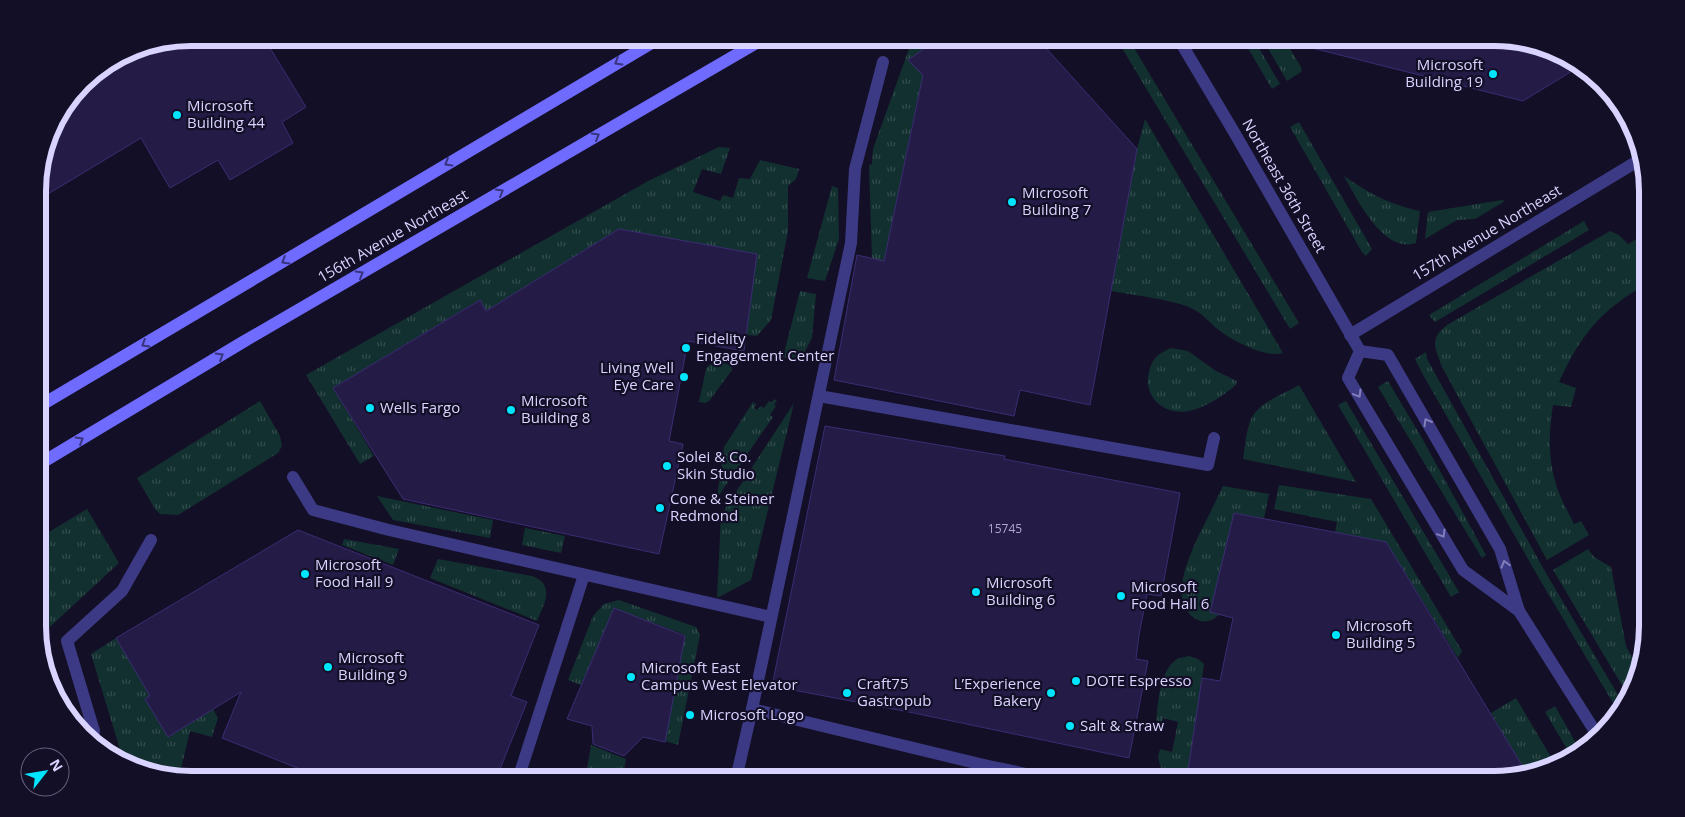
<svg xmlns="http://www.w3.org/2000/svg" width="1685" height="817" font-family="'Open Sans',sans-serif">
  <style>
    .grass { fill: url(#grass-tufts) }
    .building { fill: #241b47; stroke: #3b2d73 }
    .lines { fill: none; stroke-linecap: round; stroke-linejoin: round }
    .street { stroke: #3d3a85; stroke-width: 12 }
    .secondary { stroke: #6f6bff; stroke-width: 12 }
    .oneway { stroke: #38347d }
    .oneway2 { stroke: #837fbc }
    .poi-dot { fill: #00e5ff; stroke: #130f26; stroke-width: 2 }
    .labels { text-anchor: middle; stroke-width: 4.5; stroke-linejoin: round; paint-order: stroke }
    .number-label { font-size: 12px; fill: #aca6d1 }
    .poi-label { font-size: 15px; fill: #d9d4ff; stroke: #130f26; text-anchor: start }
    .street-label { font-size: 15px; fill: #d9d4ff; stroke: #130f26 }
    .rim { fill: none; stroke: #d9d4ff; stroke-width: 6 }
  </style>
  <defs>
    <pattern id="grass-tufts" width="24" height="20" patternUnits="userSpaceOnUse" patternTransform="scale(1.25)"><rect width="24" height="20" fill="#12302f"/><path d="M3 7l-1-3M5 7V3M7 7l1-3M15 17l-1-3M17 17v-4M19 17l1-3" fill="none" stroke="#344d4e"/></pattern>
  </defs>
  <rect width="100%" height="100%" fill="#130f26"/>
  <!-- grass -->
  <g class="grass">
    <polygon points="920,38 938,38 909,60 935,88 917,102 884,261 872,259 869,165 872,164 873,149 911,43"/>
    <polygon points="1116,38 1128,38 1299,323 1290,329"/>
    <polygon points="1242,38 1253,38 1280,84 1272,89"/>
    <polygon points="1262,38 1284,38 1302,69 1301,72 1287,81"/>
    <path d="M1145,119L1283,353C1267,358 1237,343 1223,333C1212,326 1205,315 1193,309C1176,300 1133,295 1111,291L1137,149Z"/>
    <polygon points="1299,122 1372,249 1366,256 1362,252 1290,127"/>
    <polygon points="719,147 730,148 721,174 702,169 693,192 720,201 723,195 733,198 739,178 750,179 760,160 799,169 796,179 788,186 788,231 771,320 757,336 746,335 757,254 619,229 486,311 479,300 333,388 374,456 360,464 306,375 648,181"/>
    <path d="M1344,176C1370,194 1389,204 1420,211L1416,243C1383,254 1357,199 1344,176Z"/>
    <polygon points="832,186 838,188 839,239 825,281 807,278"/>
    <polygon points="1502,200 1505,201 1475,219 1457,220 1425,239 1428,212"/>
    <polygon points="1584,221 1589,230 1435,322 1429,315"/>
    <path d="M1610,231L1619,235L1628,244L1638,238L1646,253L1647,302L1638,289C1597,314 1579,339 1559,382L1576,388L1571,407L1553,405C1548,435 1548,464 1559,493C1563,503 1569,514 1574,524L1581,521L1589,535L1547,560L1442,367C1435,348 1429,339 1447,325Z"/>
    <polygon points="800,291 816,294 812,338 800,361 783,357"/>
    <path d="M1171,348L1188,351L1216,371L1237,381L1236,385C1224,395 1208,406 1193,410C1167,418 1142,398 1149,372C1152,358 1159,353 1171,348Z"/>
    <polygon points="1426,352 1427,359 1543,568 1624,705 1619,713 1536,573 1421,371 1415,359"/>
    <polygon points="719,362 731,365 732,370 710,400 706,403 699,402 706,369 709,365"/>
    <polygon points="1388,381 1423,440 1486,555 1482,558 1378,387"/>
    <path d="M1299,385L1356,482L1243,459C1245,446 1246,431 1251,419C1259,402 1284,394 1299,385Z"/>
    <polygon points="774,399 777,401 774,404 776,406 770,415 773,417 717,498 724,447 753,402 756,404 754,408 757,410 761,406 764,408 769,401 772,402"/>
    <polygon points="260,401 280,436 282,446 278,453 178,515 160,514 155,509 137,478"/>
    <polygon points="1346,401 1459,592 1451,597 1338,405"/>
    <polygon points="794,403 751,580 717,598 721,515"/>
    <polygon points="1279,485 1371,499 1462,651 1458,658 1386,542 1335,532 1337,522 1274,509"/>
    <path d="M1223,486L1269,494L1264,518L1234,513L1220,614C1212,621 1205,624 1196,619C1163,601 1196,541 1208,517C1213,507 1218,496 1223,486Z"/>
    <polygon points="377,496 493,520 490,538 393,520"/>
    <polygon points="87,509 119,563 39,637 39,538"/>
    <polygon points="525,528 565,536 561,553 522,545"/>
    <polygon points="344,539 399,549 393,565 342,545"/>
    <polygon points="1588,549 1594,557 1611,567 1626,646 1639,670 1636,685 1629,697 1553,570"/>
    <path d="M438,559L532,576C556,585 544,604 537,621L430,578Z"/>
    <polygon points="619,600 696,627 700,635 678,745 665,741 685,635 614,608 581,685 568,680 593,616 604,604"/>
    <polygon points="116,638 146,687 168,737 213,709 218,718 212,737 190,731 181,769 122,756 91,654"/>
    <path d="M1189,656L1198,659L1204,664L1188,771L1227,779H1164L1158,757L1160,749L1172,752L1178,722L1163,718L1161,728L1156,727C1157,709 1159,670 1177,659C1180,658 1185,657 1189,656Z"/>
    <polygon points="1516,698 1554,762 1526,772 1491,713"/>
    <polygon points="1555,706 1581,752 1571,756 1545,712"/>
    <polygon points="591,745 626,759 622,779 614,779 615,774 605,773 604,779 597,779 597,771 587,769"/>
    <polygon points="355,759 377,767 373,779 346,779"/>
  </g>
  <!-- building -->
  <g class="building">
    <polygon points="191,38 264,38 306,107 282,122 293,143 230,180 218,160 170,188 141,138 38,200 38,181 53,123 90,76 133,49"/>
    <polygon points="939,38 1037,38 1137,149 1090,405 1020,390 1014,416 834,380 857,255 884,261 923,75 908,60"/>
    <polygon points="1309,38 1494,38 1553,49 1577,68 1523,101 1308,47"/>
    <polygon points="619,229 757,254 744,351 688,341 669,441 683,444 659,554 403,499 333,388 480,300 486,311"/>
    <polygon points="825,426 1005,456 1004,459 1180,493 1161,596 1147,594 1139,635 1136,659 1148,661 1129,758 909,712 772,686"/>
    <polygon points="1234,513 1386,542 1526,772 1504,779 1227,779 1188,771 1202,678 1220,681 1233,618 1210,612"/>
    <polygon points="298,530 539,625 511,696 527,702 496,779 373,779 350,770 346,779 325,779 222,738 241,692 168,737 145,699 150,696 116,638"/>
    <polygon points="614,608 685,636 665,742 643,737 624,756 593,744 592,726 567,719"/>
  </g>
  <g class="lines">
    <!-- street -->
    <g class="street">
      <polyline points="1178,38 1234,132 1360,351"/>
      <polyline points="883,62 855,169 851,243 752,709 984,765 1050,779"/>
      <polyline points="1350,335 1641,159"/>
      <polyline points="1360,351 1388,355 1500,549 1519,611 1598,736"/>
      <polyline points="1360,351 1348,378 1463,570 1519,611"/>
      <polyline points="819,396 1208,465 1214,438"/>
      <polyline points="293,477 313,510 389,530 771,617"/>
      <polyline points="93,738 94,731 67,641 122,591 151,540"/>
      <polyline points="518,779 584,575"/>
      <polyline points="736,779 752,709"/>
      <polyline points="981,779 984,765"/>
    </g>
    <!-- secondary -->
    <g class="secondary">
      <polyline points="38,407 660,38"/>
      <polyline points="38,465 243,342 765,38"/>
    </g>
  </g>
  <!-- one-way arrows -->
  <defs><path id="oneway-chevron" d="M-2-3.5L2.5 0L-2 3.5" fill="none" stroke-width="1.6" stroke-linecap="round" stroke-linejoin="round" transform="scale(1.25)"/></defs>
  <g class="oneway">
    <use href="#oneway-chevron" transform="translate(618 62) rotate(149)"/>
    <use href="#oneway-chevron" transform="translate(596 136) rotate(-30)"/>
    <use href="#oneway-chevron" transform="translate(448 163) rotate(149)"/>
    <use href="#oneway-chevron" transform="translate(500 192) rotate(-30)"/>
    <use href="#oneway-chevron" transform="translate(285 261) rotate(149)"/>
    <use href="#oneway-chevron" transform="translate(360 274) rotate(-30)"/>
    <use href="#oneway-chevron" transform="translate(145 344) rotate(149)"/>
    <use href="#oneway-chevron" transform="translate(220 356) rotate(-31)"/>
    <use href="#oneway-chevron" transform="translate(80 440) rotate(-31)"/>
  </g>
  <g class="oneway2">
    <use href="#oneway-chevron" transform="translate(1358 394) rotate(59)"/>
    <use href="#oneway-chevron" transform="translate(1427 422) rotate(-120)"/>
    <use href="#oneway-chevron" transform="translate(1442 534) rotate(59)"/>
    <use href="#oneway-chevron" transform="translate(1505 564) rotate(-106)"/>
  </g>
  <!-- markers -->
  <g class="poi-dot">
    <circle cx="1493" cy="74" r="5"/>
    <circle cx="177" cy="115" r="5"/>
    <circle cx="1012" cy="202" r="5"/>
    <circle cx="686" cy="348" r="5"/>
    <circle cx="684" cy="377" r="5"/>
    <circle cx="370" cy="408" r="5"/>
    <circle cx="511" cy="410" r="5"/>
    <circle cx="667" cy="466" r="5"/>
    <circle cx="660" cy="508" r="5"/>
    <circle cx="305" cy="574" r="5"/>
    <circle cx="976" cy="592" r="5"/>
    <circle cx="1121" cy="596" r="5"/>
    <circle cx="1336" cy="635" r="5"/>
    <circle cx="328" cy="667" r="5"/>
    <circle cx="631" cy="677" r="5"/>
    <circle cx="1076" cy="681" r="5"/>
    <circle cx="847" cy="693" r="5"/>
    <circle cx="1051" cy="693" r="5"/>
    <circle cx="690" cy="715" r="5"/>
    <circle cx="1070" cy="726" r="5"/>
  </g>
  <g class="labels">
    <!-- number labels -->
    <g class="number-label">
      <text x="1005" y="533">15745</text>
    </g>
    <!-- poi labels -->
    <g class="poi-label">
      <text x="1483" y="70" text-anchor="end">Microsoft<tspan x="1483" dy="17">Building 19</tspan></text>
      <text x="187" y="111">Microsoft<tspan x="187" dy="17">Building 44</tspan></text>
      <text x="1022" y="198">Microsoft<tspan x="1022" dy="17">Building 7</tspan></text>
      <text x="696" y="344">Fidelity<tspan x="696" dy="17">Engagement Center</tspan></text>
      <text x="674" y="373" text-anchor="end">Living Well<tspan x="674" dy="17">Eye Care</tspan></text>
      <text x="521" y="406">Microsoft<tspan x="521" dy="17">Building 8</tspan></text>
      <text x="380" y="413">Wells Fargo</text>
      <text x="677" y="462">Solei &amp; Co.<tspan x="677" dy="17">Skin Studio</tspan></text>
      <text x="670" y="504">Cone &amp; Steiner<tspan x="670" dy="17">Redmond</tspan></text>
      <text x="315" y="570">Microsoft<tspan x="315" dy="17">Food Hall 9</tspan></text>
      <text x="986" y="588">Microsoft<tspan x="986" dy="17">Building 6</tspan></text>
      <text x="1131" y="592">Microsoft<tspan x="1131" dy="17">Food Hall 6</tspan></text>
      <text x="1346" y="631">Microsoft<tspan x="1346" dy="17">Building 5</tspan></text>
      <text x="338" y="663">Microsoft<tspan x="338" dy="17">Building 9</tspan></text>
      <text x="641" y="673">Microsoft East<tspan x="641" dy="17">Campus West Elevator</tspan></text>
      <text x="1086" y="686">DOTE Espresso</text>
      <text x="857" y="689">Craft75<tspan x="857" dy="17">Gastropub</tspan></text>
      <text x="1041" y="689" text-anchor="end">L’Experience<tspan x="1041" dy="17">Bakery</tspan></text>
      <text x="700" y="720">Microsoft Logo</text>
      <text x="1080" y="731">Salt &amp; Straw</text>
    </g>
    <!-- street labels -->
    <g class="street-label">
      <text transform="translate(1284 186) rotate(60)" y="5">Northeast 36th Street</text>
      <text transform="translate(1487 233) rotate(-31)" y="5">157th Avenue Northeast</text>
      <text transform="translate(393 236) rotate(-30)" y="5">156th Avenue Northeast</text>
    </g>
  </g>
  <!-- crop -->
  <path d="M0 0H1685V817H0ZM191 46H1494A145 145 0 0 1 1639 191V626A145 145 0 0 1 1494 771H191A145 145 0 0 1 46 626V191A145 145 0 0 1 191 46Z" fill="#130f26" fill-rule="evenodd"/>
  <path class="rim" d="M191 46H1494A145 145 0 0 1 1639 191V626A145 145 0 0 1 1494 771H191A145 145 0 0 1 46 626V191A145 145 0 0 1 191 46Z"/>
  <!-- north arrow -->
  <g transform="translate(45 772) rotate(59)"><circle r="24" fill="#130f26" stroke="#625e7d"/>
  <path d="M0-4L9 19L0 12L-9 19Z" fill="#00e5ff"/>
  <text y="-8" font-size="14" font-weight="bold" text-anchor="middle" fill="#d9d4ff">N</text>
  </g>
</svg>
